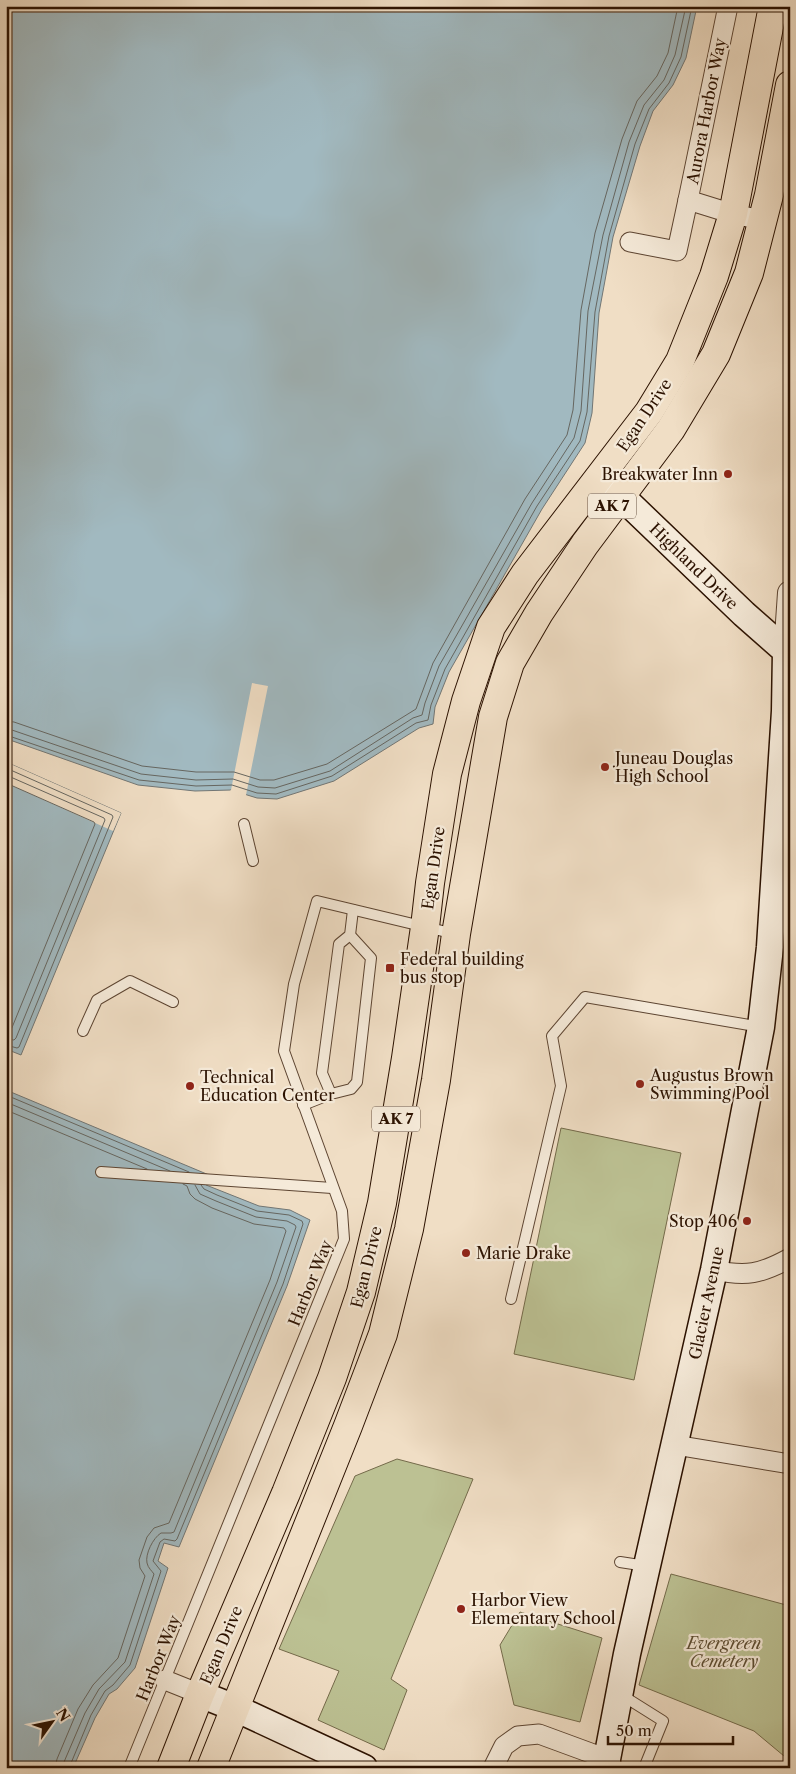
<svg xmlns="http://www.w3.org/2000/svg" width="796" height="1774" font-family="'Libre Caslon Text',serif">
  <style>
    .green { fill: #bcc193; stroke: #746a4a }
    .water { fill: #a1b9c0; stroke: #727674 }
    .pier { fill: #f0dec5 }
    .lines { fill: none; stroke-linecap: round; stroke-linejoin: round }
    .shore { stroke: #666660; stroke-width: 1 }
    .service-casing { stroke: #5d4532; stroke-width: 12 }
    .minor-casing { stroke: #5d4532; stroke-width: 21 }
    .tertiary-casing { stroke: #5d4532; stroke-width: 26 }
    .secondary-casing { stroke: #2c1201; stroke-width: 29 }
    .trunk-casing { stroke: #2c1201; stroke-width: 30 }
    .service { stroke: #f5ead9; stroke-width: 10 }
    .minor { stroke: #f5ead9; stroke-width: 19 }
    .tertiary { stroke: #f5ead9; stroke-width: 24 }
    .secondary { stroke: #f5ead9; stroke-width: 26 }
    .trunk { stroke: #f0dec5; stroke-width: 28 }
    .poi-dot { fill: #8f2418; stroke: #f5ead9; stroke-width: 2 }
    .labels { text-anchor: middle; stroke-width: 4.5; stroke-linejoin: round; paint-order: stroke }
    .shield { fill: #f5ead9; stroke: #685342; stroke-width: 1 }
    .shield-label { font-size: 15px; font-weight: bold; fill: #2c1201 }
    .street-label { font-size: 16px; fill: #2c1201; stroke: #f5ead9 }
    .poi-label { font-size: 16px; fill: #2c1201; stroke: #f5ead9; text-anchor: start }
    .park-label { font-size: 16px; font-style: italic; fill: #5e4f34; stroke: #f5ead9 }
  </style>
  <rect width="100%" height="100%" fill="#f0dec5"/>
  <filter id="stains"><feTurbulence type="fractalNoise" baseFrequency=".004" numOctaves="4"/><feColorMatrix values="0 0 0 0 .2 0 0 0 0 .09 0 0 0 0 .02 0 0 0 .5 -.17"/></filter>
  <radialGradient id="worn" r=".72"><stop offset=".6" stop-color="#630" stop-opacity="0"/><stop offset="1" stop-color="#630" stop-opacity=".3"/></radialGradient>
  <!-- green -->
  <g class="green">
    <polygon points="561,1128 681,1153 634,1380 514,1354"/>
    <polygon points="397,1459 473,1479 391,1679 407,1690 384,1750 318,1720 339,1671 279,1649 355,1476"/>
    <polygon points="671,1574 790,1606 790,1761 754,1731 639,1685"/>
    <polygon points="520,1612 602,1638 580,1722 514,1705 500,1645"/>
  </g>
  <!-- water -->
  <g class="water">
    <polygon points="6,6 697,6 686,58 673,85 653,111 640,146 613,237 599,313 592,413 585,443 542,509 449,672 435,707 433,724 419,728 334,781 277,799 257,798 231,790 195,791 138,785 7,739 6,737"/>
    <polygon points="6,762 121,813 21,1055 6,1049"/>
    <polygon points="6,1090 209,1175 206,1185 259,1206 290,1210 310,1220 287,1286 179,1547 164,1543 158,1561 168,1568 135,1668 117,1689 109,1694 95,1718 73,1768 6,1768"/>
  </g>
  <!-- pier -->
  <g class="pier">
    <polygon points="252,683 268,686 246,795 247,798 228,793 231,790"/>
    <polygon points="6,762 121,813 113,831 6,783"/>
  </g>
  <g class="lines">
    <!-- shore -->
    <g class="shore">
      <polyline points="6,721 14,722 142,766 196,772 234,772 260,780 274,780 327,764 416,709 433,663 525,499 567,435 573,410 581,310 595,233 622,139 637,101 657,76 668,53 678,6"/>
      <polyline points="6,728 141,774 196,780 233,779 258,787 275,788 330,771 413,718 422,715 425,703 439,666 532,503 574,438 581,411 588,311 603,235 629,142 644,105 664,80 675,55 686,6"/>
      <polyline points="6,735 139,780 196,786 232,785 257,793 276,794 332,776 416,723 428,720 431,705 445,669 537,506 580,441 587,412 595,312 609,236 635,144 649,109 669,83 681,57 692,6"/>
      <polyline points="6,768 112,815 113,817 19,1047 17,1048 6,1045"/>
      <polyline points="6,775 104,818 105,820 16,1038 14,1040 6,1039"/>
      <polyline points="6,783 94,822 95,824 11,1030 6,1031"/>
      <polyline points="6,1095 189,1172"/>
      <polyline points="6,1102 170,1171"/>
      <polyline points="6,1110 147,1169"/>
      <polyline points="55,1768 57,1759 78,1709 93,1685 118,1658 145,1576 140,1568 139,1560 147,1537 154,1528 169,1523 270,1280 286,1231 284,1228 254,1224 212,1208 195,1199 190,1194 187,1186 183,1184"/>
      <path d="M63,1768L64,1762L85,1713L99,1689L125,1662L154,1574C152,1571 148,1568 147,1563C145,1554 153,1538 161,1533H171L174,1532L277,1282L296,1227L295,1225L287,1221L256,1217L216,1201L200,1194L195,1185"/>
      <polyline points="69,1768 91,1715 105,1691 113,1685 130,1665 161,1571 153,1561 160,1542 164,1539 175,1541 177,1539 283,1284 303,1224 302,1221 289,1215 257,1211 217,1195 204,1189 201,1185"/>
    </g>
    <defs>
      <g id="service">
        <polyline points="244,824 253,861"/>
        <polyline points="83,1031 97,1000 130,981 173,1002"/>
        <polyline points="331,1094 322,1073 339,944 350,935 353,910"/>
        <polyline points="303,1105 331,1094 351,1089 357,1082 371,958 350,935"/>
        <polyline points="101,1172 332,1188"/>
        <polyline points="511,1299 561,1086 552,1036 585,997 761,1027"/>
        <polyline points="620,1562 646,1566"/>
        <polyline points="620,1694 663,1721 644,1768"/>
        <polyline points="129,1768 344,1239 342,1211 284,1051 294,984 317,901 455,934"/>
      </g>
      <g id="minor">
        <polyline points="728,6 688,200 733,214 762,220"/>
        <polyline points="630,242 677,251 688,200"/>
        <path d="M714,1270C746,1277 761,1274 790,1258"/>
        <polyline points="675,1445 790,1464"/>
        <polyline points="165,1680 200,1694"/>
        <polyline points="493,1768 504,1746 518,1736 539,1734 607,1759"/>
      </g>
      <polyline id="tertiary" points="786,651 790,593"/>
      <g id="secondary">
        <polyline points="601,476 620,495 744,614 786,651 785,711 770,947 761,1027 714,1270 627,1654 607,1759 607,1768"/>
        <polyline points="200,1694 235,1708 364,1768"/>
      </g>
      <g id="trunk">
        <polyline points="171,1768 200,1694 286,1493 332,1378 361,1292 382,1203 406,1058 425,927 430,883 447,774 466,701 491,627 525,574 649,412 680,361 714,276 733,214 773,6"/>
        <polyline points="211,1768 348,1426 383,1334 409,1229 436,1080 456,934 493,717 510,663 539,613 585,544 671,429 716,354 749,273 769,195 790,85"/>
      </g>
    </defs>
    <!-- service casing -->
    <use href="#service" class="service-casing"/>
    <!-- minor casing -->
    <use href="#minor" class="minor-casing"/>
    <!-- tertiary casing -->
    <use href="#tertiary" class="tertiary-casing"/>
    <!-- secondary casing -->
    <use href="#secondary" class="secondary-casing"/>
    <!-- trunk casing -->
    <use href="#trunk" class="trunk-casing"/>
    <!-- service -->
    <use href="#service" class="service"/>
    <!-- minor -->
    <use href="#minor" class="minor"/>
    <!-- tertiary -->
    <use href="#tertiary" class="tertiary"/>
    <!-- secondary -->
    <use href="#secondary" class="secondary"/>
    <!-- trunk -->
    <use href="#trunk" class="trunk"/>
  </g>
  <!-- markers -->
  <g class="poi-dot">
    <circle cx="728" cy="474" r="5"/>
    <circle cx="605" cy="767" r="5"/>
    <rect x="385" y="963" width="10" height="10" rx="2.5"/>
    <circle cx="640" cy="1084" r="5"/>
    <circle cx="190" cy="1086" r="5"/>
    <circle cx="747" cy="1221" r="5"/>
    <circle cx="466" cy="1253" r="5"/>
    <circle cx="461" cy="1609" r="5"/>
  </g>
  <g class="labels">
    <!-- shield labels -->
    <g class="shield">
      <rect x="588" y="493.5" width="48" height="25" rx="4"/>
      <rect x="372" y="1106.5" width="48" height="25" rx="4"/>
    </g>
    <g class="shield-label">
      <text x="612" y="511">AK 7</text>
      <text x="396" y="1124">AK 7</text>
    </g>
    <!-- street labels -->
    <g class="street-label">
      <text transform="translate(706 111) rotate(-79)" y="6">Aurora Harbor Way</text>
      <text transform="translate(644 415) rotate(-56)" y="6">Egan Drive</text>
      <text transform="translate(694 566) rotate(44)" y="6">Highland Drive</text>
      <text transform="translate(433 868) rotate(-82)" y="6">Egan Drive</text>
      <text transform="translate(366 1267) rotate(-76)" y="6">Egan Drive</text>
      <text transform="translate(310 1283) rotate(-68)" y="6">Harbor Way</text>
      <text transform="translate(706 1303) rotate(-78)" y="6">Glacier Avenue</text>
      <text transform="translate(221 1645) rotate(-67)" y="6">Egan Drive</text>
      <text transform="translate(158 1658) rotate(-68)" y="6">Harbor Way</text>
    </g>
    <!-- poi labels -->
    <g class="poi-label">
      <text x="718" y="480" text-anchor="end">Breakwater Inn</text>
      <text x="615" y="764">Juneau Douglas<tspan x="615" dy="18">High School</tspan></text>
      <text x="400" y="965">Federal building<tspan x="400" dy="18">bus stop</tspan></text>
      <text x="650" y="1081">Augustus Brown<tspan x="650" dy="18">Swimming Pool</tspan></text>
      <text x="200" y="1083">Technical<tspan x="200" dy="18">Education Center</tspan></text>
      <text x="737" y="1227" text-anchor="end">Stop 406</text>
      <text x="476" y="1259">Marie Drake</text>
      <text x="471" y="1606">Harbor View<tspan x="471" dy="18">Elementary School</tspan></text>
    </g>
    <!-- park labels -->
    <g class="park-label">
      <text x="724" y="1649">Evergreen<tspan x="724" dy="18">Cemetery</tspan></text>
    </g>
  </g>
  <!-- margin -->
  <rect width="796" height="1774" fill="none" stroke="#f0dec5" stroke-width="25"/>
  <rect x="8" y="8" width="781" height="1759" fill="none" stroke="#2c1201" stroke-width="2.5"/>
  <rect x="12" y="12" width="771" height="1749" fill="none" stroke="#2c1201"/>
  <!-- north arrow -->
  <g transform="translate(52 1722) rotate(57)" stroke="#f5ead9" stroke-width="4" paint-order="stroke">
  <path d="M0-4L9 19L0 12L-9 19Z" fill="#2c1201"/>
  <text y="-8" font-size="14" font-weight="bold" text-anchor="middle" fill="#2c1201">N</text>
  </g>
  <!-- scale -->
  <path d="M608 1736v8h125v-8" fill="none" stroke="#2c1201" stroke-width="2.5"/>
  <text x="616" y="1736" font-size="15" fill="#2c1201" stroke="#f5ead9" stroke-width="4" paint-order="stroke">50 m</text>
  <rect width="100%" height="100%" filter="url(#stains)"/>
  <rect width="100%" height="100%" fill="url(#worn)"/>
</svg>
